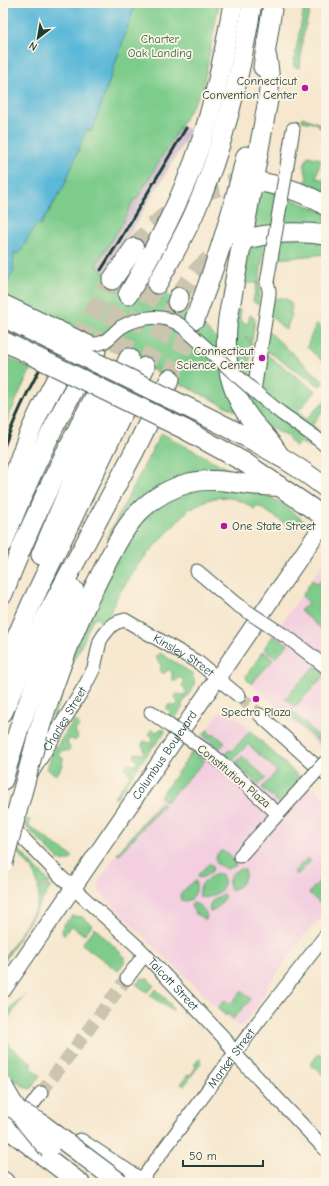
<svg xmlns="http://www.w3.org/2000/svg" width="329" height="1186" font-family="'Comic Neue',sans-serif">
  <style>
    .built { fill: #f3cfdf }
    .industrial { fill: #cfbdce }
    .green { fill: #7ecc8c; stroke: #4e8460 }
    .water { fill: #5ab8d8; stroke: #3c7a86 }
    .lines { fill: none; stroke-linecap: round; stroke-linejoin: round }
    .minor-tunnel { stroke: #cbc5af; stroke-width: 13; stroke-dasharray: 13 6; stroke-linecap: butt }
    .highway-tunnel { stroke: #cbc5af; stroke-width: 19; stroke-dasharray: 19 10; stroke-linecap: butt }
    .minor-casing { stroke: #3f564b; stroke-width: 15 }
    .major-casing { stroke: #3f564b; stroke-width: 18 }
    .highway-casing { stroke: #3f564b; stroke-width: 21 }
    .minor { stroke: #fff; stroke-width: 13 }
    .major { stroke: #fff; stroke-width: 16 }
    .highway { stroke: #fff; stroke-width: 19 }
    .rail { stroke: #1f3d34; stroke-width: 3 }
    .minor-bridge-casing { stroke: #3f564b; stroke-width: 15; stroke-linecap: butt }
    .highway-bridge-casing { stroke: #3f564b; stroke-width: 21; stroke-linecap: butt }
    .minor-bridge { stroke: #fff; stroke-width: 13 }
    .highway-bridge { stroke: #fff; stroke-width: 19 }
    .poi-dot { fill: #b5179e; stroke: #fcf5e5; stroke-width: 1.5 }
    .labels { text-anchor: middle; stroke-width: 3.5; stroke-linejoin: round; paint-order: stroke }
    .park-label { font-size: 12px; fill: #37614a; stroke: #fcf5e5 }
    .poi-label { font-size: 12px; fill: #1f3d34; stroke: #fcf5e5; text-anchor: end }
    .street-label { font-size: 12px; fill: #1f3d34; stroke: #fcf5e5 }
  </style>
  <rect width="100%" height="100%" fill="#fcf5e5"/>
  <filter id="ink" filterUnits="userSpaceOnUse"><feTurbulence type="fractalNoise" baseFrequency=".025" numOctaves="2"/><feDisplacementMap in="SourceGraphic" scale="8" xChannelSelector="R" yChannelSelector="G"/><feConvolveMatrix kernelMatrix="1 2 1 2 8 2 1 2 1" color-interpolation-filters="sRGB"/></filter>
  <filter id="wash" filterUnits="userSpaceOnUse"><feTurbulence type="fractalNoise" baseFrequency=".012" numOctaves="4" result="noise"/><feDisplacementMap in="SourceGraphic" scale="16" xChannelSelector="R" yChannelSelector="G"/><feGaussianBlur stdDeviation="0.9" result="paint"/><feColorMatrix in="noise" values="0 0 0 0 0 0 0 0 0 0 0 0 0 0 0 0 0 1.4 0 .05"/><feComposite in="paint" operator="in"/></filter>
  <g filter="url(#wash)">
    <rect width="100%" height="100%" fill="#f6e7ce"/>
    <!-- built -->
    <g class="built">
      <polygon points="326,560 326,754 247,680 246,676 264,648"/>
      <polygon points="227,709 326,799 326,914 304,936 268,986 259,1004 245,1023 239,1027 217,1008 133,926 99,891 99,881 117,854 160,797 218,714"/>
    </g>
    <!-- industrial -->
    <polygon class="industrial" points="181,125 191,131 106,274 96,265 122,224 135,198 136,200"/>
    <!-- green -->
    <g class="green">
      <polygon points="136,3 219,3 203,88 136,200 134,199 122,224 96,265 133,300 148,276 233,353 238,309 240,310 240,320 244,323 248,324 250,315 255,319 252,341 246,337 245,338 252,343 249,367 259,376 263,352 316,391 298,411 306,419 326,399 326,406 312,425 321,433 326,428 326,453 325,454 299,442 296,447 292,443 288,437 226,406 224,406 223,405 199,393 198,394 197,392 3,295 3,293 13,273 14,251 19,254 37,222 41,225 64,186 86,130 92,131"/>
      <polygon points="305,3 312,3 304,31 302,42 300,68 293,66"/>
      <polygon points="302,117 326,126 326,129 318,127 318,124 302,121"/>
      <polygon points="308,156 321,159 316,178 326,180 326,197 304,186 307,178 304,166"/>
      <polygon points="259,186 326,213 326,227 252,231"/>
      <polygon points="281,237 326,240 326,254 277,259"/>
      <polygon points="265,240 259,283 257,283 260,286 258,305 253,301 257,283 243,283 250,244"/>
      <path d="M272,296L276,299C285,295 296,303 290,313L292,314L286,330L269,315Z"/>
      <polygon points="316,323 326,333 326,364 307,347"/>
      <polygon points="267,330 324,382 320,386 264,349"/>
      <polygon points="3,355 31,369 22,387 3,430"/>
      <polygon points="161,433 236,473 200,475 112,541 107,538"/>
      <path d="M210,487L264,494L279,502L303,520L305,522L302,525L299,524L295,530L257,505L254,509C235,494 211,493 192,509L190,508L157,544H156L137,566L114,602L116,604L113,605L108,619L110,623L98,635L101,622L100,620L95,617C88,624 87,634 83,642C80,649 76,655 73,661C66,678 64,696 55,711V714L59,715L46,735L78,641L117,558L143,519L172,497Z"/>
      <polygon points="326,575 326,633 300,610 302,609 309,603 302,596 312,580 318,584"/>
      <polygon points="273,636 288,644 275,658 264,648"/>
      <polygon points="263,651 273,660 251,684 247,680 246,676"/>
      <polygon points="160,653 192,673 195,685 182,704 182,708 174,720 171,720 168,717 170,714 170,711 167,709 167,708 168,705 171,705 173,706 176,706 178,703 177,701 175,699 176,694 184,695 186,692 185,689 183,687 182,685 184,683 183,680 181,678 178,678 176,681 174,681 172,680 172,672 170,670 167,670 165,673 163,673 160,672 161,664 158,662 156,656 158,655"/>
      <polygon points="314,667 316,667 326,673 295,707 285,698"/>
      <polygon points="292,711 326,743 326,749 289,715"/>
      <polygon points="74,720 80,724 75,731 78,737 76,740 75,741 72,739 69,739 67,743 70,748 69,751 63,750 60,753 60,757 63,758 63,760 62,763 63,766 56,775 47,769 52,754"/>
      <polygon points="160,729 165,730 165,732 156,744 153,746 117,797 114,798 130,775 128,770 126,769 126,766 127,764 129,763 132,765 136,765 137,762 137,759 134,758 135,753 140,754 143,754 144,751 144,748 142,746 143,742 145,741 148,743 151,743 153,740 152,737 150,735 149,733 151,730 153,730 156,732 159,731"/>
      <polygon points="208,729 209,730 208,731 212,735 215,734 225,743 219,749 203,735"/>
      <polygon points="250,731 301,779 279,803 262,788 277,771 248,744 232,761 225,754 229,750 232,751"/>
      <polygon points="192,752 205,761 166,802 160,797"/>
      <polygon points="242,756 266,778 259,785 235,764"/>
      <polygon points="161,802 164,805 121,852 122,852 119,855 117,854"/>
      <path d="M25,819L30,820L29,826L73,857C69,861 65,863 59,860L24,825Z"/>
      <polygon points="15,846 50,883 48,884 38,885 33,870 14,849"/>
      <path d="M221,851C228,852 233,857 236,863L235,866L227,869L217,864C215,860 216,853 221,851Z"/>
      <polygon points="307,858 311,861 297,875 294,872"/>
      <polygon points="209,864 211,864 213,866 212,871 205,876 200,878 198,877 199,873"/>
      <path d="M240,869L245,870C248,878 239,889 231,890C225,882 231,872 240,869Z"/>
      <path d="M218,874H221C232,887 212,900 200,897C197,885 207,877 218,874Z"/>
      <polygon points="324,876 326,877 326,897 320,904 309,893"/>
      <path d="M196,881V891L192,899L185,901L181,900L180,896C184,889 189,885 196,881Z"/>
      <polygon points="50,886 50,888 3,963 3,960 34,912 39,898 38,887"/>
      <path d="M223,894L225,896C222,902 217,911 210,912C207,902 216,898 223,894Z"/>
      <path d="M193,903C201,905 209,912 206,920L196,914L191,906Z"/>
      <path d="M72,916L82,917L92,925L84,935L71,925L64,935C58,930 67,920 72,916Z"/>
      <polygon points="95,928 125,957 125,961 118,971 82,944"/>
      <polygon points="142,978 148,979 153,984 153,987 147,992 136,984"/>
      <path d="M156,989C162,996 172,1002 173,1012L150,995Z"/>
      <polygon points="242,991 251,999 233,1019 228,1014 226,1016 217,1008 225,1000 230,1004"/>
      <path d="M25,995L4,1024L9,1046L33,1064L30,1068L40,1075L31,1089C21,1088 14,1077 4,1073L3,1069V1021L10,1009Z"/>
      <polygon points="319,1053 326,1058 326,1077 310,1065"/>
      <polygon points="199,1059 202,1061 184,1086 181,1084 188,1074 191,1075 196,1067 194,1065"/>
    </g>
    <!-- water -->
    <polygon class="water" points="3,3 136,3 92,131 86,130 64,186 40,225 37,223 19,254 14,252 13,273 3,293"/>
  </g>
  <g filter="url(#ink)">
    <g class="lines">
      <!-- minor-tunnel -->
      <g class="minor-tunnel">
        <polyline points="239,696 260,715"/>
        <polyline points="41,1093 127,978"/>
      </g>
      <!-- highway-tunnel -->
      <g class="highway-tunnel">
        <path d="M134,248C164,212 205,181 255,181"/>
        <path d="M179,297C190,276 206,261 225,249"/>
        <polyline points="77,342 112,280"/>
        <polyline points="96,351 128,295"/>
        <polyline points="118,354 157,284"/>
        <polyline points="145,367 177,302"/>
        <polyline points="170,379 195,319"/>
      </g>
      <defs>
        <g id="minor">
          <polyline points="289,154 293,129"/>
          <polyline points="267,282 269,290 269,295 254,391 281,413 315,437 326,446"/>
          <polyline points="197,571 236,604"/>
          <polyline points="291,640 326,667"/>
          <polyline points="151,712 170,726"/>
          <polyline points="260,715 326,775"/>
          <polyline points="211,754 229,769 278,814"/>
          <path id="s1" d="M33,771L86,684L94,668L100,641L103,636L112,625L118,622L125,620L199,663L239,696"/>
          <path id="s2" d="M11,821L12,826L16,831L60,876L139,948L225,1039L235,1054L326,1150"/>
          <polyline points="240,856 307,782"/>
          <polyline points="127,978 145,954"/>
          <polyline points="30,1108 41,1093"/>
          <path id="s3" d="M139,1183L258,1022L326,935"/>
        </g>
        <g id="major">
          <path id="s4" d="M3,990L326,520"/>
        </g>
        <g id="highway">
          <path d="M266,54C270,69 270,84 268,100L228,318C223,356 228,391 252,421C262,433 273,443 280,457"/>
          <polyline points="263,67 273,3"/>
          <path d="M260,182C284,186 306,193 326,206"/>
          <path d="M251,238C276,232 300,231 326,235"/>
          <polyline points="112,280 134,248"/>
          <path d="M157,284C170,261 183,238 194,214C224,147 240,76 252,3"/>
          <path d="M128,295C157,245 183,197 201,142C216,97 225,50 233,3"/>
          <polyline points="177,302 179,297"/>
          <path d="M195,319C216,265 233,211 246,156"/>
          <path d="M193,410C238,432 287,457 326,488"/>
          <polyline points="184,429 244,462 326,518"/>
          <path d="M4,509C11,488 16,467 24,447C38,410 58,376 77,342"/>
          <path d="M3,543C28,477 59,412 96,351"/>
          <polyline points="41,555 86,449 129,358"/>
          <path d="M3,594C32,518 68,445 107,374"/>
          <polyline points="3,668 32,602 145,367"/>
          <polyline points="3,712 17,679 46,617 134,452 170,379"/>
          <path d="M38,734C56,675 78,617 107,562C116,545 125,526 140,511C153,498 171,488 189,483C219,475 249,488 279,486"/>
          <path d="M3,780C22,715 46,652 74,590"/>
          <polyline points="3,1125 80,1183"/>
          <polyline points="80,1143 141,1183"/>
          <polyline points="3,1181 5,1183"/>
        </g>
      </defs>
      <!-- minor casing -->
      <use href="#minor" class="minor-casing"/>
      <!-- major casing -->
      <use href="#major" class="major-casing"/>
      <!-- highway casing -->
      <use href="#highway" class="highway-casing"/>
      <!-- minor -->
      <use href="#minor" class="minor"/>
      <!-- major -->
      <use href="#major" class="major"/>
      <!-- highway -->
      <use href="#highway" class="highway"/>
      <!-- rail -->
      <g class="rail">
        <polyline points="101,270 118,243 186,128"/>
        <path d="M3,449C18,409 38,370 60,334"/>
      </g>
      <defs>
        <g id="minor-bridge">
          <polyline points="267,282 289,154"/>
          <path d="M3,301L93,344C106,345 112,334 121,327C140,316 165,313 183,327L254,391"/>
          <polyline points="236,604 291,640"/>
          <polyline points="170,726 211,754"/>
          <polyline points="307,782 326,761"/>
        </g>
        <g id="highway-bridge">
          <polyline points="3,317 193,410"/>
          <polyline points="3,341 184,429"/>
          <polyline points="3,863 38,734"/>
          <path d="M3,1086C15,1110 31,1130 49,1149"/>
          <polyline points="3,1103 39,1122 120,1183"/>
        </g>
      </defs>
      <!-- minor-bridge casing -->
      <use href="#minor-bridge" class="minor-bridge-casing"/>
      <!-- highway-bridge casing -->
      <use href="#highway-bridge" class="highway-bridge-casing"/>
      <!-- minor-bridge -->
      <use href="#minor-bridge" class="minor-bridge"/>
      <!-- highway-bridge -->
      <use href="#highway-bridge" class="highway-bridge"/>
    </g>
  </g>
  <!-- markers -->
  <g class="poi-dot">
    <circle cx="305" cy="88" r="4"/>
    <circle cx="262" cy="358" r="4"/>
    <circle cx="224" cy="526" r="4"/>
    <circle cx="256" cy="699" r="4"/>
  </g>
  <g class="labels">
    <!-- park labels -->
    <g class="park-label">
      <text x="160" y="43">Charter<tspan x="160" dy="14">Oak Landing</tspan></text>
    </g>
    <!-- poi labels -->
    <g class="poi-label">
      <text x="297" y="85">Connecticut<tspan x="297" dy="14">Convention Center</tspan></text>
      <text x="254" y="355">Connecticut<tspan x="254" dy="14">Science Center</tspan></text>
      <text x="232" y="530" text-anchor="start">One State Street</text>
      <text x="256" y="716" text-anchor="middle">Spectra Plaza</text>
    </g>
    <!-- street labels -->
    <g class="street-label">
      <text dy="4" stroke="none"><textPath href="#s1" startOffset="250">Kinsley Street</textPath></text>
      <text dy="4" stroke="none"><textPath href="#s1" startOffset="61">Charles Street</textPath></text>
      <text dy="4" stroke="none"><textPath href="#s4" startOffset="285">Columbus Boulevard</textPath></text>
      <text transform="translate(234 776) rotate(40)" y="4">Constitution Plaza</text>
      <text dy="4" stroke="none"><textPath href="#s2" startOffset="231">Talcott Street</textPath></text>
      <text dy="4" stroke="none"><textPath href="#s3" startOffset="155">Market Street</textPath></text>
    </g>
  </g>
  <!-- margin -->
  <rect width="329" height="1186" fill="none" stroke="#fcf5e5" stroke-width="16"/>
  <!-- north arrow -->
  <g transform="translate(38 38) rotate(211)" stroke="#fcf5e5" stroke-width="3" paint-order="stroke">
  <path d="M0-3L7 15L0 10L-7 15Z" fill="#1f3d34"/>
  <text y="-6" font-size="11" font-weight="bold" text-anchor="middle" fill="#1f3d34">N</text>
  </g>
  <!-- scale -->
  <path d="M183 1160v6h80v-6" fill="none" stroke="#1f3d34" stroke-width="2"/>
  <text x="189" y="1160" font-size="12" fill="#1f3d34" stroke="#fcf5e5" stroke-width="3" paint-order="stroke">50 m</text>
</svg>
